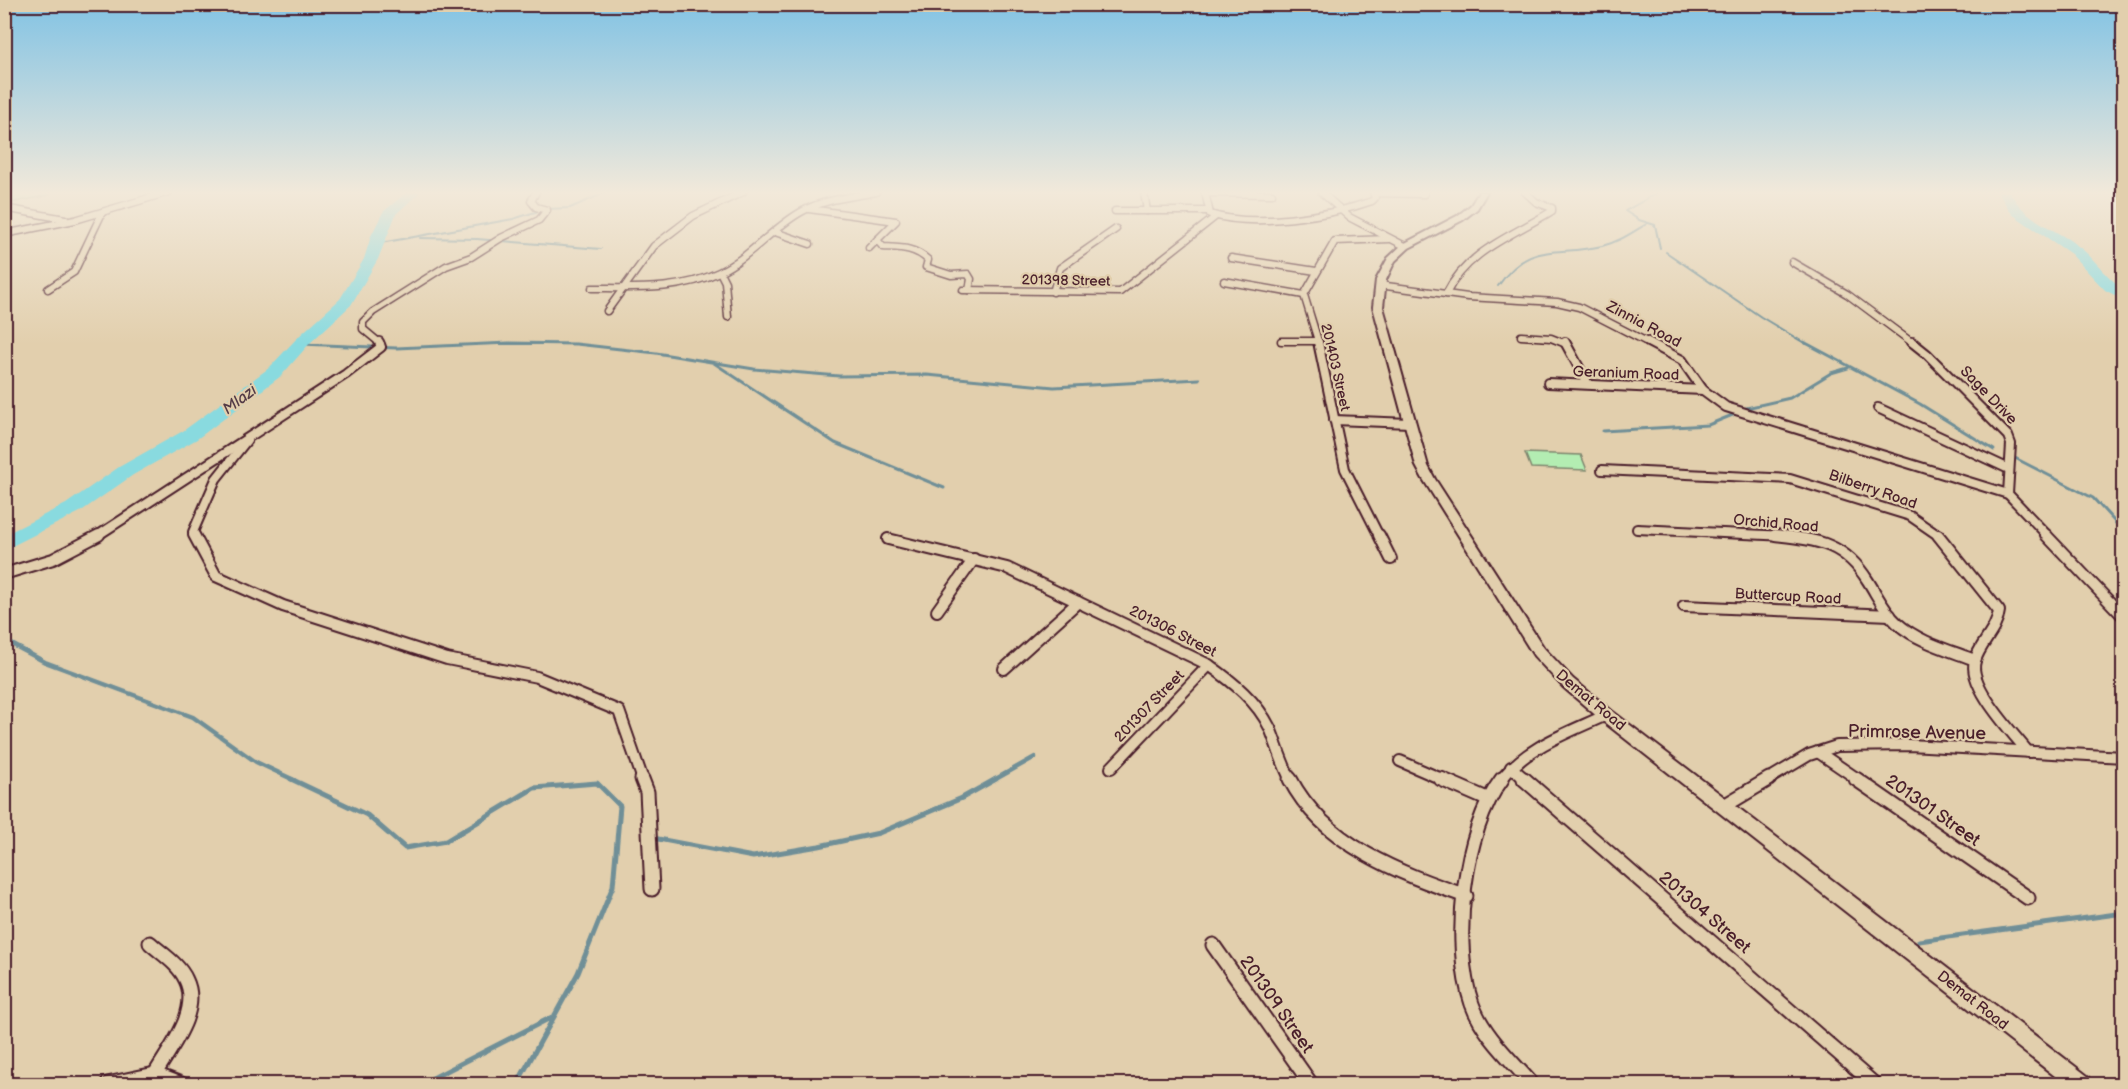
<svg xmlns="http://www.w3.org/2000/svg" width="2128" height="1089" font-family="'Balsamiq Sans',sans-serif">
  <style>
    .green { fill: #b3edb2; stroke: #7e866e; stroke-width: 1.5 }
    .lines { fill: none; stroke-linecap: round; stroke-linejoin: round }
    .stream-far3 { stroke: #708f97; stroke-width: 2 }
    .stream-far2 { stroke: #708f97; stroke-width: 3 }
    .stream-far1 { stroke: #708f97; stroke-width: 4.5 }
    .stream { stroke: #708f97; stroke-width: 5 }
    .river { fill: #89dadf; fill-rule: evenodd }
    .street-far3-casing { stroke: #4a1f2b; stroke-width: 9 }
    .street-far2-casing { stroke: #4a1f2b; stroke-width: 12 }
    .street-far1-casing { stroke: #4a1f2b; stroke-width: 14 }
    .street-casing { stroke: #4a1f2b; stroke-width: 17 }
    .secondary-casing { stroke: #4a1f2b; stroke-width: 4 }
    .street-far3 { stroke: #e2cfad; stroke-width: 6 }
    .street-far2 { stroke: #e2cfad; stroke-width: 8 }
    .street-far1 { stroke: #e2cfad; stroke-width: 10 }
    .street { stroke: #e2cfad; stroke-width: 13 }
    .secondary { fill: #e2cfad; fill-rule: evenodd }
    .labels { text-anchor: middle; stroke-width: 4.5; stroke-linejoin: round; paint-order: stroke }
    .far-street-label { font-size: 14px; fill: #4a1f2b; stroke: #e2cfad }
    .street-label { font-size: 15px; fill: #4a1f2b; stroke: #e2cfad }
    .water-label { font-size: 16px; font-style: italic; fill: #533b46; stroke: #e2cfad }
    .near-street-label { font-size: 18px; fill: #4a1f2b; stroke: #e2cfad }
  </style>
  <rect width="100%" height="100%" fill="#e2cfad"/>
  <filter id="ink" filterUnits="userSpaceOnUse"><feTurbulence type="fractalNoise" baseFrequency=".0167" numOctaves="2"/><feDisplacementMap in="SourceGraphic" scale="12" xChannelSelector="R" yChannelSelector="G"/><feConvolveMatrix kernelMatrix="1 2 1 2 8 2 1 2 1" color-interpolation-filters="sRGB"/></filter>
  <g filter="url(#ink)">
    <!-- green -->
    <g class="green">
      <polygon points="5,192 47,192 49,195 5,204"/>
      <polygon points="1525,453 1581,455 1587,470 1531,468"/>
    </g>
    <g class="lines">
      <!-- stream-far3 -->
      <g class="stream-far3">
        <polyline points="1659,192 1625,211 1639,220 1655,225 1660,248"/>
        <polyline points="420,238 477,239 601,249"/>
        <polyline points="375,244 513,219 545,209 570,208 607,192"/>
        <polyline points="1666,252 1761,317 1806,344"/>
        <path d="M1498,286C1530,240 1555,257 1602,246C1619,242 1633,232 1648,223"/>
        <polyline points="487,344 575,344"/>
      </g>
      <!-- stream-far2 -->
      <g class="stream-far2">
        <polyline points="1804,342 1920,404 1994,450"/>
        <polyline points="301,344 396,348 509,343 576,344 656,353 754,369 839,376 927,375 1054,387 1199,379"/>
        <polyline points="714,363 835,443 944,488"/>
        <polyline points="1742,409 1790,398 1831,373 1848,368"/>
        <polyline points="1603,431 1708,425 1735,414"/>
        <polyline points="2015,458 2093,498 2124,532"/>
      </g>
      <!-- stream-far1 -->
      <g class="stream-far1">
        <polyline points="4,640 45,662 193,717 256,762 294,780"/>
        <polyline points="994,780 1035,757"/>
      </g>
      <!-- stream -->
      <g class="stream">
        <polyline points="291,779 367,815 405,848 446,841 534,788 597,783 620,806 613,886 578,973 517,1084"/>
        <polyline points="653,838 753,857 819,846 879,833 962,798 996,779"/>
        <polyline points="1919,941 2124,913"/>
        <polyline points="421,1084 554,1016"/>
      </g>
      <!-- river -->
      <g class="river">
        <polygon points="407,192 420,192 396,214 378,259 351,305 310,343 281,376 197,439 133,475 80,512 4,550 4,535 66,504 119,467 183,431 269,368 298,337 340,299 364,259 371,236 383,212"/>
        <path d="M1998,192H2010C2026,222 2059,229 2083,250C2097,262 2108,279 2124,289V300L2105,290L2071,254L2012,214Z"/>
      </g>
      <defs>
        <g id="street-far3">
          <polyline points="1144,192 1147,211"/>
          <path d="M1205,192L1210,214C1253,228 1330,216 1372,201L1375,198L1373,192"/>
          <polyline points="1321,192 1349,217 1405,246"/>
          <polyline points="1205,193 1272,194"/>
          <polyline points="1374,193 1424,194"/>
          <polyline points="4,208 65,219"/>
          <polyline points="809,209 896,221 869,248"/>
          <polyline points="1115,211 1209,211"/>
          <polyline points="775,232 810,244"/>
          <polyline points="4,234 75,220 169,192"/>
          <path d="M877,240L883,247C901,248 914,247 928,260L926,267L951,275L968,274L971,279L969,290"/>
          <polyline points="1231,258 1316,271"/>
          <polyline points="1792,262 1847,294 1914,344"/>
          <polyline points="720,272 725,282 728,317"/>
          <polyline points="1224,281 1304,295"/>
          <polyline points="1379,285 1468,297 1557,302 1579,307 1651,344"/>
          <path d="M592,288C634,288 680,291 719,272C750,257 771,229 801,212C823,199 851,197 876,192"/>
          <polyline points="48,289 74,272 102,213"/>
          <polyline points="963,290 1120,292 1215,217"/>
          <polyline points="1053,292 1060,268 1116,229"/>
          <path d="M1446,294C1468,250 1512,236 1552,211V208L1536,202L1525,192"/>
          <polyline points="607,311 654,246 693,216 743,192"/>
          <polyline points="1521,336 1551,338 1566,344"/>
          <polyline points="1281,341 1318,341"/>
          <polyline points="381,344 363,329 363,322 373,312 446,266 471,257 501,238 539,220 547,210 536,207 531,201 536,192"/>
          <polyline points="1319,344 1304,295 1335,241 1389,239"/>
        </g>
        <g id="street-far2">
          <polyline points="1318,342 1345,469 1379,536"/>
          <polyline points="1565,342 1588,384"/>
          <polyline points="1648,342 1682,360 1703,390 1726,407 2008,494"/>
          <polyline points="1912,342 1927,354 2008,436 2011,444 2008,494 2048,536"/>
          <polyline points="1548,383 1703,390"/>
          <polyline points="1878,408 2009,469"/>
          <polyline points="1334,420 1410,423"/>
          <polyline points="1602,470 1790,479 1910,516 1939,536"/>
          <polyline points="1637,529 1787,536"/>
          <polyline points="97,536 346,374 381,347 379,342"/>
          <polyline points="195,536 193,532 216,479 247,440"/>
        </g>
        <g id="street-far1">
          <polyline points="194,535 216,576 283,606 447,659 537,677 619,711 643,780"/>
          <polyline points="1379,535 1391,559"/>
          <path d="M1775,535C1817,540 1844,542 1868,581C1877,595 1884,611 1897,623C1918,642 1949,650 1975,660"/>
          <path d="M1938,535L1999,611C1997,631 1980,643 1975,661C1967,685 2013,733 2028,752"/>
          <polyline points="2046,535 2124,617"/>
          <path d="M888,539L1007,568L1209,665C1233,682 1257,701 1270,728C1277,745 1282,764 1291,780"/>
          <polyline points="4,574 53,559 99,535"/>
          <polyline points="1684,606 1890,615"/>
          <polyline points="937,611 974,559"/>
          <polyline points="1004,669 1078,602"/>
          <polyline points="1818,752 1859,780"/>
          <polyline points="1400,761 1444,780"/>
          <polyline points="1511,767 1526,780"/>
          <polyline points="1111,768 1209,665"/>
          <path d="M1501,780C1527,746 1568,733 1606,715"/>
          <polyline points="1767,780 1809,755 1837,746 1909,745 2124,757"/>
        </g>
        <g id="street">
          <polyline points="642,779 647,792 652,889"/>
          <path d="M1290,779C1324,845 1399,873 1466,896"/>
          <polyline points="1441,779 1487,799"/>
          <path d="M1502,779C1463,830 1451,944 1472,1004C1483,1035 1511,1060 1532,1084"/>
          <polyline points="1524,779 1874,1084"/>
          <polyline points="1856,779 2028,898"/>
          <polyline points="1724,806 1769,779"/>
          <path d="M150,943C162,954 179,964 186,980C201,1011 170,1048 155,1074"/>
          <polyline points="1213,945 1311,1084"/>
          <polyline points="107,1084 155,1074 181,1084"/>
        </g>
        <polygon id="secondary" points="1479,192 1487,192 1477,209 1463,220 1409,248 1395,261 1386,280 1383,307 1428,466 1435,479 1544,648 1573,679 1612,711 2089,1077 2092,1084 2065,1084 1600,719 1563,687 1534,656 1423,479 1416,466 1373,307 1376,280 1388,258 1403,244 1457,216 1471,205"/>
      </defs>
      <!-- street-far3 casing -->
      <use href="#street-far3" class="street-far3-casing"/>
      <!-- street-far2 casing -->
      <use href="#street-far2" class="street-far2-casing"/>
      <!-- street-far1 casing -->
      <use href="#street-far1" class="street-far1-casing"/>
      <!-- street casing -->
      <use href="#street" class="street-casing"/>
      <!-- secondary casing -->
      <use href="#secondary" class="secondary-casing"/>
      <!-- street-far3 -->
      <use href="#street-far3" class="street-far3"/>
      <!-- street-far2 -->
      <use href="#street-far2" class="street-far2"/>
      <!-- street-far1 -->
      <use href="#street-far1" class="street-far1"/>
      <!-- street -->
      <use href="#street" class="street"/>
      <!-- secondary -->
      <use href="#secondary" class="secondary"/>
    </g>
  </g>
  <!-- sky -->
  <linearGradient id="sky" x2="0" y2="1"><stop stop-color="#82c3e4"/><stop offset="0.56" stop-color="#f2e9da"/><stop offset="1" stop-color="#f2e9da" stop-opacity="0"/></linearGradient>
  <rect width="2128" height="344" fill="url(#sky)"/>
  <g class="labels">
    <!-- far-street labels -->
    <g class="far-street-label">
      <text transform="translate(1066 280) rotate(1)" y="5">201398 Street</text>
      <text transform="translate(1336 367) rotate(77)" y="5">201403 Street</text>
    </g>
    <!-- street labels -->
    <g class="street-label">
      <text transform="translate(1644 324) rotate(28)" y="5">Zinnia Road</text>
      <text transform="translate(1626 373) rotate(2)" y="5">Geranium Road</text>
      <text transform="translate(1989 395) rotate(46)" y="5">Sage Drive</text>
      <text transform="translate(1873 489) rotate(19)" y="5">Bilberry Road</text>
      <text transform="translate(1776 523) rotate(5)" y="5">Orchid Road</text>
      <text transform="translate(1788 596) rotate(3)" y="5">Buttercup Road</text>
      <text transform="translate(1173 631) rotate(27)" y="5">201306 Street</text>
      <text transform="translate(1591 700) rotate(40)" y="5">Demat Road</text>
      <text transform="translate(1149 706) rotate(-46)" y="5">201307 Street</text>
      <text transform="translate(1973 1000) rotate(38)" y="5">Demat Road</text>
    </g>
    <!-- water labels -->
    <g class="water-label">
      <text transform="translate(239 399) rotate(-37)" y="6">Mlazi</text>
    </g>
    <!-- near-street labels -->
    <g class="near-street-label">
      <text transform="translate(1917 732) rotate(1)" y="6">Primrose Avenue</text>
      <text transform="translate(1933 810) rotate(35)" y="6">201301 Street</text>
      <text transform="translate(1705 912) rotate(41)" y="6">201304 Street</text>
      <text transform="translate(1277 1004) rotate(55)" y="6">201309 Street</text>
    </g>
  </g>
  <!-- margin -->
  <rect width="2128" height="1089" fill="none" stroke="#e2cfad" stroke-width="24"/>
  <rect x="12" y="12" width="2104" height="1065" fill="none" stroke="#4a1f2b" stroke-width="2" filter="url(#ink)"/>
</svg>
